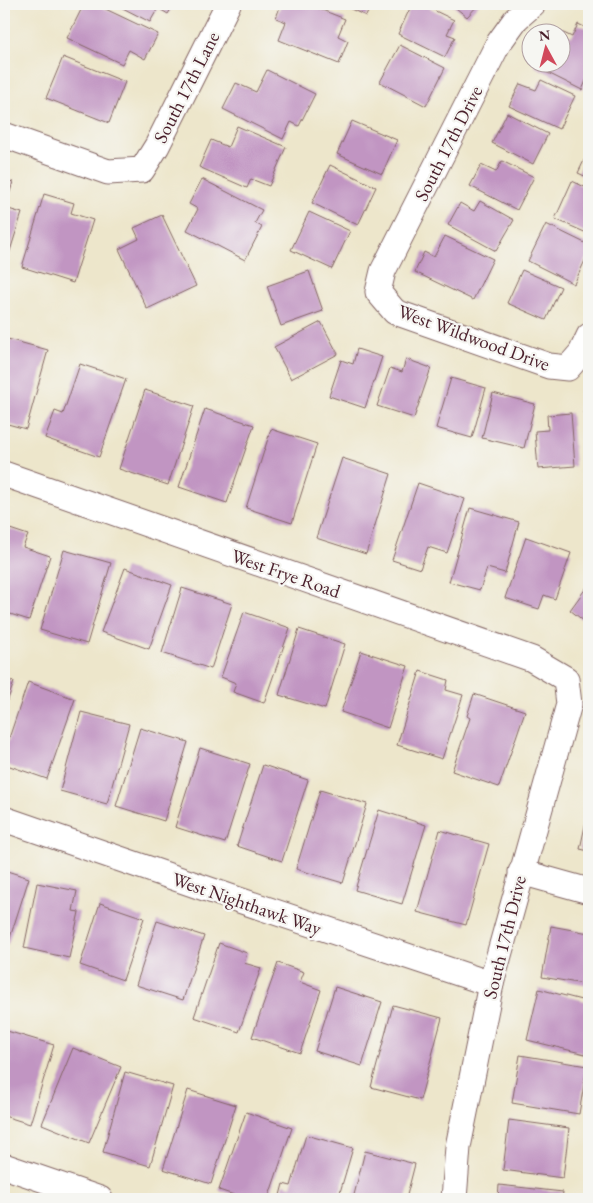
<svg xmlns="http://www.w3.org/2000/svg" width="593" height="1203" font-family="'EB Garamond',serif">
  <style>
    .building { fill: #c195c2 }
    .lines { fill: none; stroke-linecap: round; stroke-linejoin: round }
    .minor-casing { stroke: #836563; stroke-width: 27 }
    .minor { stroke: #fff; stroke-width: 25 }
    .labels { text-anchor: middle; stroke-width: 4.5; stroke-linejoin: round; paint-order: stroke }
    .street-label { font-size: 19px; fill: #4a1f2b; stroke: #f6f6f2 }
  </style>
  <rect width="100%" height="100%" fill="#f6f6f2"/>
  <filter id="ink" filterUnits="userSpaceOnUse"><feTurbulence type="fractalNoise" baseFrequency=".02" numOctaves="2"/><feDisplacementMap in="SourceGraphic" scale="10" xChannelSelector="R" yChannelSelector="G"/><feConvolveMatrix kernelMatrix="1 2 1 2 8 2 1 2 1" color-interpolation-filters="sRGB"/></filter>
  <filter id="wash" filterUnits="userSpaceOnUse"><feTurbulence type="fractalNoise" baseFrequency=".0096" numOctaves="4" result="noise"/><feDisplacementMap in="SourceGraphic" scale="20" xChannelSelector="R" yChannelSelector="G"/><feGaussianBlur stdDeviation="1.12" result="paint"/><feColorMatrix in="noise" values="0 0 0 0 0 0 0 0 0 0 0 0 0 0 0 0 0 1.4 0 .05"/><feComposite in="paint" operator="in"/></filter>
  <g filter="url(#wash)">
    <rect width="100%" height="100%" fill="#ede6cb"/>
    <g id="blocks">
      <!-- building -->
      <g class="building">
        <polygon points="84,4 95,4 158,34 145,59 129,50 122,64 67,38"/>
        <polygon points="115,4 174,4 168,14 158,8 150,22"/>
        <polygon points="281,4 307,4 345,19 338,36 348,41 339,64 279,40 286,22 276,18"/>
        <polygon points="340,4 372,4 366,16"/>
        <polygon points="412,4 421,4 454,20 447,34 455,37 445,57 398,34"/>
        <polygon points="451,4 479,4 467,17"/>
        <polygon points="578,24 589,29 589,74 582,90 534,66 536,62 560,62 560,32 551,32 553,28 572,37"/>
        <polygon points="400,45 445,68 426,106 380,82"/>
        <polygon points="63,57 125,82 109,123 46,98"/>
        <polygon points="267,70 315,94 299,126 291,122 283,139 223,109 236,83 256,92"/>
        <polygon points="541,80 575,96 559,129 509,106 520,84 536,90"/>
        <polygon points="507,113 548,134 533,164 492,143"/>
        <polygon points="352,121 397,140 382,174 337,154"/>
        <polygon points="237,126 286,147 269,186 251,179 247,188 199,167 211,140 228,147"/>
        <polygon points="589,150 589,178 578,173"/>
        <polygon points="502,161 534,177 517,210 470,186 481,165 496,172"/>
        <polygon points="330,165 376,187 358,225 312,203"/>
        <polygon points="4,179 13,182 5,208 22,213 9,254 4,252"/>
        <polygon points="202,179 262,210 255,223 262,227 245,260 187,230 198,209 189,204"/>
        <polygon points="572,181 589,189 589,234 555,219"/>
        <polygon points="44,194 74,203 71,213 93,220 73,283 22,267"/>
        <polygon points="480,201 514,220 496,251 448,225 460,203 474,211"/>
        <polygon points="309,212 350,231 332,269 291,250"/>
        <polygon points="162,215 196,286 147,309 119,249 139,239 134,228"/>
        <polygon points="546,224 589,245 589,252 574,284 528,261"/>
        <polygon points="445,236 493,259 473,300 415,272 424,252 434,257"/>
        <polygon points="522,270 561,287 546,320 507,303"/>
        <polygon points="309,271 323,311 281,326 267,286"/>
        <polygon points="321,322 338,354 291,379 274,347"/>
        <polygon points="4,338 48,350 26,429 4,423"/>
        <polygon points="357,349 382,357 365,408 329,396 341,360 353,364"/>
        <polygon points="406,359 431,368 414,418 377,406 390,368 402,372"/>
        <polygon points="80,364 126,379 99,457 45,438 55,411 63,414"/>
        <polygon points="451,378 486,388 472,438 436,428"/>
        <polygon points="145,390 194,406 168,485 119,469"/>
        <polygon points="493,393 535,404 524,448 482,438"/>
        <polygon points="205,409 254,425 227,503 179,487"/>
        <polygon points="589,410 589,429 583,412"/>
        <polygon points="571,413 575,466 538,469 535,431 548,430 547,415"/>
        <polygon points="271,429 317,444 292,523 246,508"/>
        <polygon points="342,458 391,474 366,554 316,538"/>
        <polygon points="418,483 465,499 447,553 428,547 420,569 392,560"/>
        <polygon points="470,508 519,522 505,573 487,568 480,590 449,582"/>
        <polygon points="7,528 28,535 23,547 50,556 29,620 4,612 4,539"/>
        <polygon points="526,537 571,553 555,599 544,595 539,609 505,598"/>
        <polygon points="64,550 111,563 87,644 40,630"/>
        <polygon points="125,568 172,585 149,649 101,632"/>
        <polygon points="589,584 589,625 570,610"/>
        <polygon points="182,588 232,604 211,669 162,653"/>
        <polygon points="244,612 290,628 264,703 233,692 236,683 221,677"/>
        <polygon points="299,629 345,644 325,709 279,695"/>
        <polygon points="361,651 408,666 388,728 341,712"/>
        <polygon points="420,671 448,680 446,690 463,695 442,759 397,745"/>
        <polygon points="4,678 14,682 4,711"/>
        <polygon points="28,682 75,699 47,779 4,764 4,753"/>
        <polygon points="474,694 525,711 499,787 452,771 470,718 467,716"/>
        <polygon points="81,712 129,724 107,804 60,791"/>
        <polygon points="140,728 188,742 164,821 116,806"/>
        <polygon points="200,748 250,764 225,843 175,827"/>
        <polygon points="263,765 308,780 282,861 237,846"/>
        <polygon points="320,790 367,804 343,883 296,869"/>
        <polygon points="379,810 426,825 402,904 355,890"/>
        <polygon points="588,812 589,812 589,851 580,849"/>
        <polygon points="440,830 489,844 466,925 417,912"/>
        <polygon points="4,870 29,878 8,944 4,943"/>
        <polygon points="37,883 77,891 73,911 79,912 69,958 24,948"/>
        <polygon points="100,903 144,918 123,980 80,965"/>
        <polygon points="157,921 204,936 183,1000 136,985"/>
        <polygon points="551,926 589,933 589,985 542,977"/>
        <polygon points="219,943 247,953 244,963 261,968 239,1032 194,1017"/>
        <polygon points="278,963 304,972 300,982 321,990 300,1053 252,1037"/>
        <polygon points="335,987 382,1002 362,1066 315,1051"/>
        <polygon points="539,989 589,1002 589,1055 527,1040"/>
        <polygon points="393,1005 442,1018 420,1100 371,1087"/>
        <polygon points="7,1031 54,1045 30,1124 4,1116 4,1042"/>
        <polygon points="73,1048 121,1067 89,1143 42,1124"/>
        <polygon points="520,1055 587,1066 579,1114 512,1103"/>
        <polygon points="125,1072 173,1086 150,1166 103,1152"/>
        <polygon points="188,1090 236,1105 211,1184 163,1169"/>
        <polygon points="246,1112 292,1128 268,1199 246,1199 219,1190"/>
        <polygon points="509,1120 569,1128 563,1178 503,1170"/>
        <polygon points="306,1135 353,1148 338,1199 279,1199 283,1184 291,1186"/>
        <polygon points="365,1151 415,1164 406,1199 353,1199"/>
        <polygon points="499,1185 563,1192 562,1199 498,1199"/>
      </g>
    </g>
  </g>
  <g filter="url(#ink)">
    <use href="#blocks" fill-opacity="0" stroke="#836563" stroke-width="1"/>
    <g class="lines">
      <defs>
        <g id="minor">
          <polyline points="533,4 516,19 498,44 383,271 378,292 395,312 549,366 568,368 581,353 589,336"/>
          <polyline points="4,135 108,172 142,170 157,146 228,4"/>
          <polyline points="4,474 532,659 566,679 569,704 491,984 458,1147 454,1199"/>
          <polyline points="4,819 239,900 491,984"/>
          <polyline points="521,872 589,891"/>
          <polyline points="4,1166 100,1199"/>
        </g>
      </defs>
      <!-- minor casing -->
      <use href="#minor" class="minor-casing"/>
      <!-- minor -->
      <use href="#minor" class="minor"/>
    </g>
  </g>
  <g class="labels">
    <!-- street labels -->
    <g class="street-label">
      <text transform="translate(186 87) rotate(-63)" y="7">South 17th Lane</text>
      <text transform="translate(448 143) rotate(-63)" y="7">South 17th Drive</text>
      <text transform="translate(474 337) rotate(20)" y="7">West Wildwood Drive</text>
      <text transform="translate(286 573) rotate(19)" y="7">West Frye Road</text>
      <text transform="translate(247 903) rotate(19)" y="7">West Nighthawk Way</text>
      <text transform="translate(504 937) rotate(-76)" y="7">South 17th Drive</text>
    </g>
  </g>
  <!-- margin -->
  <rect width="593" height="1203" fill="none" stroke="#f6f6f2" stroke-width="20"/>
  <!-- north arrow -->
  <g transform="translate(546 48) rotate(353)"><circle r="24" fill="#f6f6f2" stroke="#b1a0a2"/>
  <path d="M0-4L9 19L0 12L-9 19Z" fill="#d1495b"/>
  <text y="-8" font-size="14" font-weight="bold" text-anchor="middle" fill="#4a1f2b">N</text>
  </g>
</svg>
